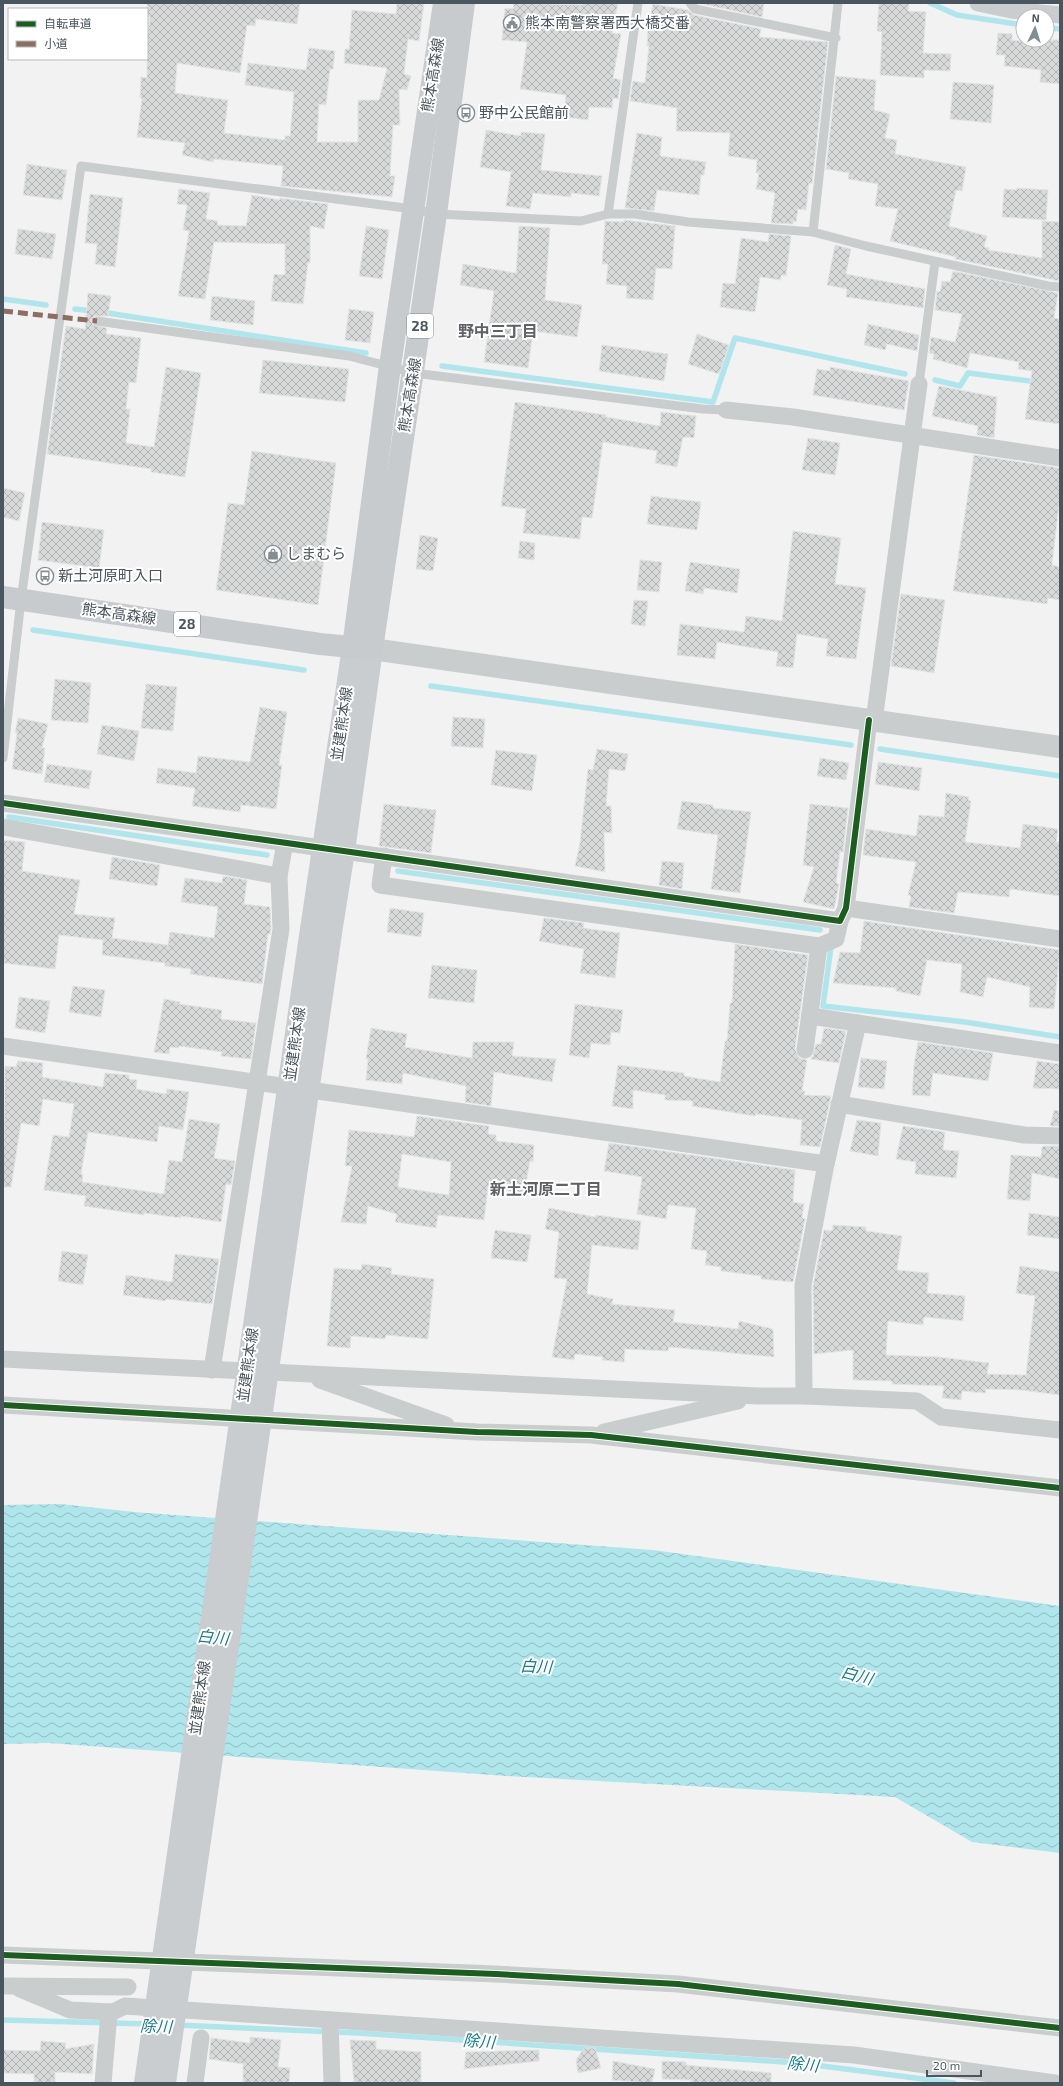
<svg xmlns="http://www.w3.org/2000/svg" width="1063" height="2086" font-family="'Exo 2','Noto Sans JP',sans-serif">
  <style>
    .water { fill: url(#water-waves) }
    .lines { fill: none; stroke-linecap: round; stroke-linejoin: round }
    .stream { stroke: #aee6ec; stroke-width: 5.5 }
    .building { fill: url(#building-cross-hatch); stroke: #e3e4e5; fill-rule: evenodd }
    .service { stroke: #c9cdce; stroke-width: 9 }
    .minor { stroke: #c9cdce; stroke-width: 17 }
    .tertiary { stroke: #c9cdce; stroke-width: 22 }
    .secondary { stroke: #cacdcf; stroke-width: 22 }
    .primary { stroke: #c8cbcd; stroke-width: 22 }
    .secondary-bridge { stroke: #cacdcf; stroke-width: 22 }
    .quiet { stroke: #8d6e63; stroke-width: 5; stroke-dasharray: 10 5; stroke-linecap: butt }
    .cycleway-casing { stroke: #fff; stroke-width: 8 }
    .cycleway { stroke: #1b5e20; stroke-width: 6 }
    .labels { text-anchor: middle; stroke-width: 4; stroke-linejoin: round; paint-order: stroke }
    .shield { fill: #fff; stroke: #80898e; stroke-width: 1 }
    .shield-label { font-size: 14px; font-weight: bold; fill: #49565e }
    .poi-label { font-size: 15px; fill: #49565e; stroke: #fff; text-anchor: start }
    .street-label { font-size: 15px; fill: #49565e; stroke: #fff }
    .neighbourhood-label { font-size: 16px; font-weight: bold; fill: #5e6265; stroke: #fff }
    .water-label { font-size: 16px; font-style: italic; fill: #137e89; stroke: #fff }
  </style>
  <defs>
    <pattern id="water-waves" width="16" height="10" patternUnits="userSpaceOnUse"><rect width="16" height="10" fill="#aee6ec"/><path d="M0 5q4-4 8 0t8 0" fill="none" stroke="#90bdc2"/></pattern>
    <pattern id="building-cross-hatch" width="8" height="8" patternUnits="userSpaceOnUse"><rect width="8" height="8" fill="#d8dada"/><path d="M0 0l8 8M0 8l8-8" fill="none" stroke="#b1b4b4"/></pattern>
  </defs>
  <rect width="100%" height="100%" fill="#f2f2f2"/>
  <!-- water -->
  <polygon class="water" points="61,1504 134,1512 653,1550 1060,1606 1060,1853 972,1842 895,1797 506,1776 48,1743 3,1744 3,1505"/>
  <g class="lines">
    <!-- stream -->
    <g class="stream">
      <polyline points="930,3 957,15 1023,25"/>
      <polyline points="1047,28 1060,29"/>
      <polyline points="3,299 46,305"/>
      <polyline points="75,309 93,311"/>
      <polyline points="101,312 366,353"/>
      <polyline points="442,366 713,402 735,338 905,374"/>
      <polyline points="935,380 960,386 968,373 1038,382"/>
      <polyline points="33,630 304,670"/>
      <polyline points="431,686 851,745"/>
      <polyline points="880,749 1060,776"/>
      <polyline points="9,817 267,855"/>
      <polyline points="398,871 820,930"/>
      <polyline points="831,947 823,1006 965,1022 1060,1037"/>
      <polyline points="3,2020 148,2024"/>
      <polyline points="177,2025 358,2033 799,2063 954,2083"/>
    </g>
  </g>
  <!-- building -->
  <g class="building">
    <polygon points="147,3 300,3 297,24 256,19 255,26 247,25 240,73 177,63 175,93 228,100 224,133 285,140 285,136 290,136 294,92 245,85 248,63 306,70 309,48 335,51 333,69 330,69 326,105 319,104 317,142 358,142 358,100 379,100 387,68 344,63 345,49 349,49 352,10 396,14 397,3 424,3 419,41 408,39 404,74 411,76 407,90 399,89 400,125 393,125 390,176 395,176 392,197 281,186 283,166 214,159 213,162 182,155 185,143 137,137 142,98 140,98 141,77 147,78 147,42 150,17 147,16"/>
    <polygon points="514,3 582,5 583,3 618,3 612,33 621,34 613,78 621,80 618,99 613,98 612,108 589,107 588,120 564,117 566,95 520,89 527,42 502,40 505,8 513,9"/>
    <polygon points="698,3 764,3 762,17"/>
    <polygon points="879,3 909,3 908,11 926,12 923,53 951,54 950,71 924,70 924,78 880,75 882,32 877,31"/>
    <polygon points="653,4 688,10 694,15 761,29 759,37 828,42 812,184 809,183 806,210 798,209 796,222 793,221 793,224 771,223 775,193 756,189 759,173 756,173 757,160 728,156 730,133 676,131 677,108 630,101 633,81 645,83 649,46 647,46 648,29"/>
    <polygon points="998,33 1012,34 1012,40 1042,43 1043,40 1060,40 1060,84 1040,82 1041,70 1004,66 1005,55 996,55"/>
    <polygon points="836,76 876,80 874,110 890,114 885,138 897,140 895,154 966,167 962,191 956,190 949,226 987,236 984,247 989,248 988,250 1042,258 1042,221 1060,222 1059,281 955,259 956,257 890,241 898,209 875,206 878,184 848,179 849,173 826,169"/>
    <polygon points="953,82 994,85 991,123 950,119"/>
    <polygon points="486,130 521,136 521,132 545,134 541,170 602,176 599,196 571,193 571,197 533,193 530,209 506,206 511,172 480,167"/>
    <polygon points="637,133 662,137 660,156 706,162 704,175 701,175 699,195 657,190 654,211 625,208"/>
    <polygon points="27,164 67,170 62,200 23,195"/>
    <polygon points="1017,188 1048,190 1046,220 1002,217 1004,189 1016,190"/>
    <polygon points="179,189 210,193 206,219 218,221 217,225 246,226 252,195 280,200 280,198 328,204 324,229 310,226 310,263 308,263 303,304 271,301 274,274 285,275 285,244 214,242 205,299 178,296 189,231 183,230 187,205 177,204"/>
    <polygon points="90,194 123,198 115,267 95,264 97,244 85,243"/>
    <polygon points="624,220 675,226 672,269 656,268 653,300 626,298 627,286 606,284 608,264 602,264 605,221 624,222"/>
    <polygon points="366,226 389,230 382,279 359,276"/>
    <polygon points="519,226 550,228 545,300 582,305 577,337 533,331 528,368 484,362 494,291 460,285 463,264 516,273"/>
    <polygon points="18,229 56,234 52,259 15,254"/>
    <polygon points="769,234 791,236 786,276 781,275 781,280 760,277 755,312 720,307 723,283 735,284 741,238 768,242"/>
    <polygon points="835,245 851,249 846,274 925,289 923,308 846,297 847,289 827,285"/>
    <polygon points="953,271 1058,293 1054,318 1060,319 1060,424 1025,419 1032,371 1018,369 1019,362 970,353 967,368 933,359 934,354 929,353 931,337 955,342 962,314 935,310 937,291 940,292 942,281 950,282"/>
    <polygon points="88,293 111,296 108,316 94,316 91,321 93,325 107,328 106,334 141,338 136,383 129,382 126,409 130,409 126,443 154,447 166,367 201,373 185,477 151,472 151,469 47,454 66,326 85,329"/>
    <polygon points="212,296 255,301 253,325 210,320"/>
    <polygon points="349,309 374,312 370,343 345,340"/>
    <polygon points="868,324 919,335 917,351 887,344 885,350 864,345"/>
    <polygon points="697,334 729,345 719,374 688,364"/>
    <polygon points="602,345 668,354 664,381 599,371"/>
    <polygon points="263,360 349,369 345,402 259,393"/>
    <polygon points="830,367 909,381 904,410 813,395 817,369 830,371"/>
    <polygon points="939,386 997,397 994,438 977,435 978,426 932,416"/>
    <polygon points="515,402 606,415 606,417 660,426 661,412 696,416 694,438 683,437 677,467 655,463 657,451 603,442 592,518 582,517 580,539 523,533 526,509 501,506"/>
    <polygon points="808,438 840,443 835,475 802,470"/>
    <polygon points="252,451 336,463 318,605 216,590 228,503 244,505"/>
    <polygon points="974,455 1060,468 1060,496 1052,565 1060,567 1060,600 1048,598 1047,604 953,591"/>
    <polygon points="3,488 25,493 19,521 3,517"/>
    <polygon points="651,496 701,502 697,530 647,524"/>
    <polygon points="42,522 104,530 99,568 38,560"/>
    <polygon points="793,531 841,538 835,584 866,588 856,659 826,656 828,639 797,634 793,668 776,666 778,652 717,642 715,659 677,655 680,624 744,632 746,616 782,621"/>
    <polygon points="420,535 438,538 433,571 416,569"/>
    <polygon points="520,541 535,543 534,560 518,558"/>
    <polygon points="640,560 662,562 659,592 637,590"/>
    <polygon points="690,562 740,569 737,593 704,588 703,594 685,591"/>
    <polygon points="901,594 945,600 934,673 891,666"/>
    <polygon points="634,600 648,601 645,626 631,624"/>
    <polygon points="55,679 91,683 88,723 51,720"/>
    <polygon points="146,684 177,687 173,731 141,728"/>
    <polygon points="260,707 287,712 279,765 282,765 276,809 241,805 240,812 192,806 195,788 156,783 158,768 196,773 198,756 250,762"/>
    <polygon points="453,717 485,719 483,748 451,746"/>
    <polygon points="18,718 48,724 42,748 45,748 42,774 12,769 17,733 15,733"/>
    <polygon points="102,725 139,731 134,761 97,754"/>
    <polygon points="597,749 628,754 625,771 609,769 606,806 611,806 612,833 604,832 605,872 575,866 580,843 588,769 593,770"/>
    <polygon points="496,750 537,755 532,791 491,785"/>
    <polygon points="820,758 849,763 846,780 817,776"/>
    <polygon points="878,762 922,768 919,791 875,784"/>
    <polygon points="47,764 92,771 89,789 44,782"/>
    <polygon points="946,793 969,797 968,800 971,801 965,842 1020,848 1023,824 1058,829 1056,842 1060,842 1060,896 1010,889 1009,897 958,892 954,913 909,907 911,896 908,895 916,862 863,855 866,829 916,836 919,815 944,817"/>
    <polygon points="682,801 713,805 713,808 751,812 740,893 711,889 718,835 677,829"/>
    <polygon points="384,804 436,810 431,853 379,846"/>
    <polygon points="810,804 848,808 843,852 840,852 836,883 839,884 834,909 803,902 814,867 803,865"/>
    <polygon points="3,840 25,842 22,871 80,880 74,914 115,918 112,938 168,945 170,932 214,938 218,907 181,902 185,878 222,883 223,876 247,880 244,904 270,907 271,928 270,934 268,934 262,984 190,974 191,969 165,966 165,963 102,955 103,940 59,935 55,969 3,963"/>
    <polygon points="112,857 160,865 157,886 109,879"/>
    <polygon points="662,861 684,863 682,889 659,885"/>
    <polygon points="390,908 424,913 421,937 387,932"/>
    <polygon points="544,918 584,923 583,928 620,933 615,978 580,973 584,949 539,941"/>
    <polygon points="864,921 1060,950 1054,1009 1029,1007 1030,987 987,977 983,997 960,992 962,964 927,960 920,996 896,991 896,988 833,983 840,952 860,953"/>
    <polygon points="735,944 808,955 795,1049 799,1058 807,1060 802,1091 805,1091 804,1095 831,1096 820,1147 800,1145 802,1120 756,1114 755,1116 692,1106 693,1101 665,1100 665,1095 633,1090 633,1109 612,1106 618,1065 684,1073 684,1076 720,1082 725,1041 727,1041 730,1003 732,1003"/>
    <polygon points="432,965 477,970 474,1003 428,998"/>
    <polygon points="73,986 105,990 101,1017 69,1012"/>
    <polygon points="19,997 50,1001 45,1033 15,1028"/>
    <polygon points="164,999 180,1002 179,1004 222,1010 221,1019 256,1023 251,1059 221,1056 222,1052 179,1046 178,1048 170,1047 169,1054 154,1052"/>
    <polygon points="575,1004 623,1010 620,1033 611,1032 610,1045 591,1043 589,1058 569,1055"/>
    <polygon points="371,1028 407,1034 405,1047 472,1058 473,1042 514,1042 512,1056 556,1059 552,1082 494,1072 491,1106 465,1102 466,1086 403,1073 402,1084 366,1080 368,1059 366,1059"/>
    <polygon points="824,1028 846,1031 839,1063 810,1059 813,1056 816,1044 821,1044"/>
    <polygon points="918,1042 993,1053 988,1081 933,1073 930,1096 912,1095 914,1065"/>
    <polygon points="861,1058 887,1061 884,1089 858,1087"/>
    <polygon points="18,1061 43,1063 42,1077 103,1087 105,1073 129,1075 129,1079 137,1080 136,1089 166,1094 167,1089 189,1092 183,1130 159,1126 157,1142 88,1132 81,1174 83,1175 82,1182 164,1194 169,1160 182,1162 189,1119 220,1124 214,1158 235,1161 231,1185 226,1184 221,1222 181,1216 181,1218 144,1213 144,1215 84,1206 86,1196 44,1190 53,1135 69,1137 74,1104 43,1099 39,1126 21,1123 11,1187 3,1187 5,1066 16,1067"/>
    <polygon points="1037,1061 1060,1064 1060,1089 1033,1088"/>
    <polygon points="1054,1110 1060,1111 1060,1126 1050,1126"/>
    <path d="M417,1116L489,1126L488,1134L496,1135V1141L534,1145L533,1162L530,1161L524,1194L488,1187L484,1220L438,1215L436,1228L395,1222L397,1214L368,1206L366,1224L341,1222L352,1166H345L349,1130L414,1137ZM402,1154L451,1162L449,1195L398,1187Z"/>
    <polygon points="857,1120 881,1123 878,1156 850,1151"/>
    <polygon points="903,1126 945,1132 943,1150 959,1151 956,1178 915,1174 916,1162 896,1159"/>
    <polygon points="609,1143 795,1170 793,1202 804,1204 802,1218 805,1219 793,1282 761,1279 761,1276 721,1271 721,1267 705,1265 707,1251 691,1249 696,1208 668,1205 666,1219 637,1214 642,1177 604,1171"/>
    <polygon points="1046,1146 1060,1146 1060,1179 1032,1173 1030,1201 1007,1199 1011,1155 1041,1157 1042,1147"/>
    <polygon points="549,1208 595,1217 596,1215 641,1221 638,1250 592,1245 587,1294 613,1299 612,1304 675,1310 673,1322 738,1329 739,1321 773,1329 774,1357 669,1347 668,1351 625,1349 624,1362 602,1360 603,1357 575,1354 574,1360 552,1357 567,1279 554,1278 559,1232 545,1229"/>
    <polygon points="1029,1213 1060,1217 1060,1239 1027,1235"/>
    <polygon points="833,1225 866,1227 866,1231 902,1236 897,1270 929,1273 927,1293 965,1296 963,1321 924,1317 923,1325 888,1321 886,1355 939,1357 989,1363 987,1374 1026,1375 1035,1296 1016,1293 1020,1266 1060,1272 1060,1395 1021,1390 986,1389 985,1393 962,1391 961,1400 942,1398 944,1386 892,1384 892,1381 853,1380 853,1350 814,1354 813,1286 824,1230 832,1231"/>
    <polygon points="495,1230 531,1235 527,1262 491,1258"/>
    <polygon points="62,1251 88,1255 83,1285 58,1281"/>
    <polygon points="175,1254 219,1259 212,1304 166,1299 165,1301 123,1295 126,1275 172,1282"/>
    <polygon points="362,1264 392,1268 391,1274 434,1279 428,1339 386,1335 385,1339 351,1336 350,1348 327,1346 334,1268 361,1270"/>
    <polygon points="250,2037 281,2040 278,2067 290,2068 289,2083 243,2083 243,2064 209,2059 211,2038 250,2043"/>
    <polygon points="350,2040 376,2041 376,2049 421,2052 421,2083 354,2083"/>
    <polygon points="41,2041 66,2043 65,2049 94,2044 92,2074 55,2072 55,2083 34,2083 34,2074 3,2073 3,2050 40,2051"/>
    <polygon points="584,2048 595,2048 601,2068 578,2073 576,2060"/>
    <polygon points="539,2050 539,2061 464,2069 466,2052"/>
    <polygon points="613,2061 655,2069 652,2083 612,2080"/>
    <polygon points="662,2061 686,2062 686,2065 771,2073 771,2083 691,2083 691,2080 662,2079"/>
  </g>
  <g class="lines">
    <!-- service -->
    <g class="service">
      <polyline points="690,3 695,9 836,38"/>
      <polyline points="608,214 638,3"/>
      <polyline points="813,232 838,3"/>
      <polyline points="97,321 349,356 414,373 703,409 726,410"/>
      <polyline points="919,384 935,262"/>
      <polyline points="3,758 21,600 81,166 413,209 436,214 581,221 608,214 635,214 688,222 813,232 866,246 1048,286 1060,287"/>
    </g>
    <!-- minor -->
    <g class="minor">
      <polyline points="978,3 1011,10 1060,15"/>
      <polyline points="726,410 793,417 1060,458"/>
      <polyline points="874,721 919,384"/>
      <polyline points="3,803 840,921 846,908 869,720"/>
      <polyline points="3,827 279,876"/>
      <polyline points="384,856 380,885 819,946 805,1050"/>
      <polyline points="846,908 1060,939"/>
      <polyline points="819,946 836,939 840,921"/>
      <polyline points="810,1016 1060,1053"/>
      <polyline points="858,1023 826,1164 803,1285 804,1392 806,1396 917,1401 941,1417 1060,1430"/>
      <polyline points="3,1046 826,1164"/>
      <polyline points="839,1104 1024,1135 1060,1136"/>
      <polyline points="3,1359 758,1396 806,1396"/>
      <polyline points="212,1370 281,929 279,876 285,843"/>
      <polyline points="320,1380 446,1425"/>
      <polyline points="3,1405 477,1432 591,1435 1060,1488"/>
      <polyline points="604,1432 738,1401"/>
      <polyline points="3,1955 496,1974 678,1984 1060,2028"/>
      <polyline points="3,1986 128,1987"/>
      <polyline points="20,1989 70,2010 112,2012"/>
      <polyline points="330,2021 332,2083"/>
      <polyline points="103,2083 109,2014 125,2006 854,2055 1055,2083"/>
      <polyline points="195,2083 201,2038"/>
    </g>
    <!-- tertiary -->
    <polyline class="tertiary" points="372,649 1060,747"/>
    <!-- secondary -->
    <g class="secondary">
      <polyline points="311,929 353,647"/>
      <polyline points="331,933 344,851 372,649"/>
    </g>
    <!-- primary -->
    <g class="primary">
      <polyline points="3,597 320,644 372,649 436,214 464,3"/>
      <polyline points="353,647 390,366 444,3"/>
    </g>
    <!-- secondary-bridge -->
    <g class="secondary-bridge">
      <polyline points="145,2083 311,929"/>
      <polyline points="165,2083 331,933"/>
    </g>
    <!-- quiet -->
    <polyline class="quiet" points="3,311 97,321"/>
    <defs>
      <g id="cycleway">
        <polyline points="3,803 840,921 846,908 869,720"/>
        <polyline points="3,1405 477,1432 591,1435 1060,1488"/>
        <polyline points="3,1955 496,1974 678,1984 1060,2028"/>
      </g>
    </defs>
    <!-- cycleway casing -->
    <use href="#cycleway" class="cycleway-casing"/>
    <!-- cycleway -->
    <use href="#cycleway" class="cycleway"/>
  </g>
  <!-- icons -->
  <defs>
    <symbol id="civic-ring" viewBox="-11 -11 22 22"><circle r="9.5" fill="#fff" stroke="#848d92" stroke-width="1.5"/><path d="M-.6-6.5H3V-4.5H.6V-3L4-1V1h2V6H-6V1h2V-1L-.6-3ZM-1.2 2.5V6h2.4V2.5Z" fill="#848d92"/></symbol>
    <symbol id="bus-ring" viewBox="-11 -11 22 22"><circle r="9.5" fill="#fff" stroke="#848d92" stroke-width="1.5"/><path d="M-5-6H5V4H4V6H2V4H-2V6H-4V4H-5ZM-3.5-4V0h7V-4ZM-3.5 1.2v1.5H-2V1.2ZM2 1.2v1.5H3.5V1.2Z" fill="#848d92"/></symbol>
    <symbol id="shop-ring" viewBox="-11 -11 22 22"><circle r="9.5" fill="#fff" stroke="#848d92" stroke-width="1.5"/><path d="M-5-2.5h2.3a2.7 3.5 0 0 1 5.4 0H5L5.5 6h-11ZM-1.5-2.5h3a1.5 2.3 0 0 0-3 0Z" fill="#848d92"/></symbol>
  </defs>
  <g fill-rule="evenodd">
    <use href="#civic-ring" x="502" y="13" width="20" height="20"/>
    <use href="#bus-ring" x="456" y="103" width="20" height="20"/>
    <use href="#shop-ring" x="263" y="544" width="20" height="20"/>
    <use href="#bus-ring" x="35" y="566" width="20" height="20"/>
  </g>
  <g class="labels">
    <!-- shield labels -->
    <g class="shield">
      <rect x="407" y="314" width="26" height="24" rx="3"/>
      <rect x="174" y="612" width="26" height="24" rx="3"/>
    </g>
    <g class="shield-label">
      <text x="420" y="331">28</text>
      <text x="187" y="629">28</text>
    </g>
    <!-- poi labels -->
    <g class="poi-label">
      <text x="525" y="28">熊本南警察署西大橋交番</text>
      <text x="479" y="118">野中公民館前</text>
      <text x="286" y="559">しまむら</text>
      <text x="58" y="581">新土河原町入口</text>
    </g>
    <!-- street labels -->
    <g class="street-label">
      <text transform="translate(433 75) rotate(-81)" y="5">熊本高森線</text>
      <text transform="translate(410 395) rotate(-81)" y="5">熊本高森線</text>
      <text transform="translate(119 614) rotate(8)" y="5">熊本高森線</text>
      <text transform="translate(342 724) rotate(-82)" y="5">並建熊本線</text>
      <text transform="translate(295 1044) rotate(-82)" y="5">並建熊本線</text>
      <text transform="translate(248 1365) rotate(-82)" y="5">並建熊本線</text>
      <text transform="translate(200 1698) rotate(-82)" y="5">並建熊本線</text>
    </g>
    <!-- neighbourhood labels -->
    <g class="neighbourhood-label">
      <text x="498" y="337">野中三丁目</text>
      <text x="546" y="1195">新土河原二丁目</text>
    </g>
    <!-- water labels -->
    <g class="water-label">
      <text transform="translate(213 1637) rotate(6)" y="6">白川</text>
      <text transform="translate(536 1666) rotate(3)" y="6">白川</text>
      <text transform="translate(857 1675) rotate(15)" y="6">白川</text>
      <text transform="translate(156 2026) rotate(2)" y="6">除川</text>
      <text transform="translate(479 2041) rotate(4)" y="6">除川</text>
      <text transform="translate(803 2064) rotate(6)" y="6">除川</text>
    </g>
  </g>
  <!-- border -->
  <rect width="1063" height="2086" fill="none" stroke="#49565e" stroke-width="8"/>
  <!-- legend -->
  <rect x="8" y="8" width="140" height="52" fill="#ffffff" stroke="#b6bbbf"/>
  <rect x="16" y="21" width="20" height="6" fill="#1b5e20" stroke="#b6bbbf"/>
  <text x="44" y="28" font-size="12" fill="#49565e">自転車道</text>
  <rect x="16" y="41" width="20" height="6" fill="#8d6e63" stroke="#b6bbbf"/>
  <text x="44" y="48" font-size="12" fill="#49565e">小道</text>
  <!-- north arrow -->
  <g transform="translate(1035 28) rotate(4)"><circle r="19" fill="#ffffff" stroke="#b6bbbf"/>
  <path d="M0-3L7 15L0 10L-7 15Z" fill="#848d92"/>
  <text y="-6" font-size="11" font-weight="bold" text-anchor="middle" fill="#49565e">N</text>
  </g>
  <!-- scale -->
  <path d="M927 2070v6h54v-6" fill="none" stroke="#49565e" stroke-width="2"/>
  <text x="933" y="2070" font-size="12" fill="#49565e" stroke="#ffffff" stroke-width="3" paint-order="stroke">20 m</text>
</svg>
